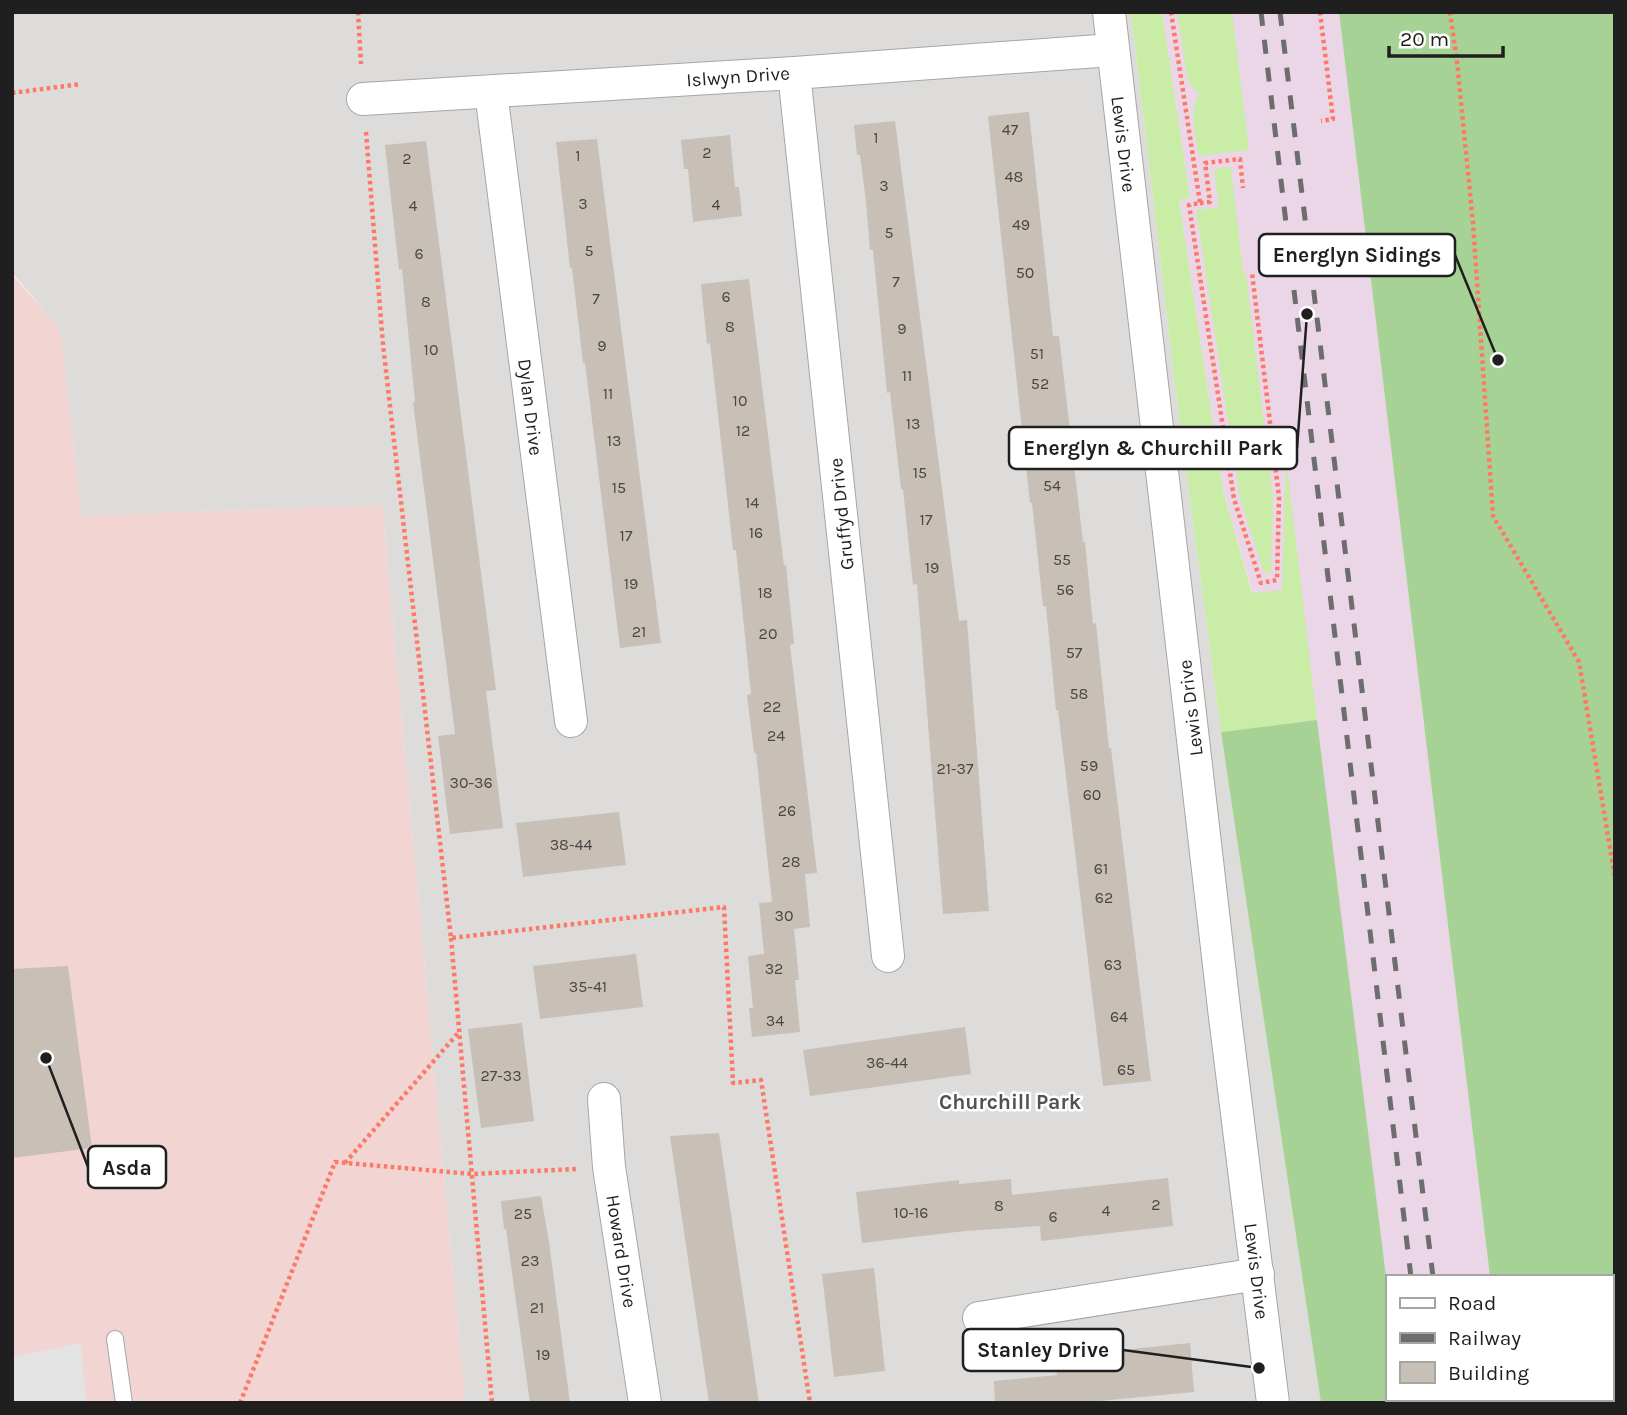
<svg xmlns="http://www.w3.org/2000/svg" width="1627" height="1415" font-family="Karla,sans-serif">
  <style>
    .residential { fill: #dddcdb }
    .commercial { fill: #f2d4d2 }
    .industrial { fill: #ead6e6 }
    .grass { fill: #c9eda7 }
    .forest { fill: #a7d296 }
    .parking { fill: #e3e3e3 }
    .building { fill: #c8bfb7 }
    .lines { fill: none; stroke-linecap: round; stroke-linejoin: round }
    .service-casing { stroke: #a6a6a6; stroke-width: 18 }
    .minor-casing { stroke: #a6a6a6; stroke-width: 34 }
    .path { stroke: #ff7866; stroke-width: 4.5; stroke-dasharray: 3.5 3.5; stroke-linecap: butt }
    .service { stroke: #fff; stroke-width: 16 }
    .minor { stroke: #fff; stroke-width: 32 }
    .rail { stroke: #6d6d6d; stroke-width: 5; stroke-dasharray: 14 14; stroke-linecap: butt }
    .labels { text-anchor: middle; stroke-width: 5; stroke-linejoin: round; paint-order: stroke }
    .number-label { font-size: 16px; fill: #494745 }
    .street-label { font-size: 19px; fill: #1f1f1f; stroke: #fff }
    .neighbourhood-label { font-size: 21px; font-weight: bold; fill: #525252; stroke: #fff }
    .leader { fill: none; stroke: #1f1f1f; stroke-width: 2.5 }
    .callout-dot { fill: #1f1f1f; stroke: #fff; stroke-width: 2.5 }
    .callout { fill: #fff; stroke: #1f1f1f; stroke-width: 2.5 }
    .callout-label { font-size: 21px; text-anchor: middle; font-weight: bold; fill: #1f1f1f }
  </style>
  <rect width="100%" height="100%" fill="#f0ece4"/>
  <!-- residential -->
  <polygon class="residential" points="12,12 1131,12 1180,425 1221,732 1321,1403 465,1403 382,505 82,516 60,329 12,272"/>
  <!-- commercial -->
  <polygon class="commercial" points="12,275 60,328 82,516 382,505 465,1403 12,1403"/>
  <!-- industrial -->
  <polygon class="industrial" points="1162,12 1339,12 1490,1277 1387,1277 1387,1399 1504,1399 1505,1403 1367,1403 1274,725 1251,587 1223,491 1179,200 1190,198"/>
  <!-- grass -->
  <g class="grass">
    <polygon points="1131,12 1162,12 1190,198 1179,200 1223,491 1252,593 1282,590 1286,458 1317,720 1221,732 1180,425"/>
    <path d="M1177,12H1232L1249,150L1199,156C1196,136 1188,113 1199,94L1188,81Z"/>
    <polygon points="1231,167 1243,273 1246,274 1273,498 1271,573 1264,573 1240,498 1196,210 1219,207 1214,169"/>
  </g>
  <!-- forest -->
  <g class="forest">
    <polygon points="1339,12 1615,12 1615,1403 1505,1403 1504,1399 1611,1399 1611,1277 1490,1277"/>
    <polygon points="1317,720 1387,1285 1387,1399 1401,1399 1402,1403 1321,1403 1221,732"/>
  </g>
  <!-- parking -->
  <polygon class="parking" points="81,1343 86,1403 12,1403 12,1357"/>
  <!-- building -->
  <g class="building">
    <polygon points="1029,112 1053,336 1059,336 1083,542 1085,542 1093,624 1096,623 1109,748 1111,748 1151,1081 1103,1086 1058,710 1056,710 1046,606 1043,606 1032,503 1030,503 988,116"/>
    <polygon points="895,121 959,621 967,620 989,911 943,914 917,584 913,585 903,489 901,489 890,392 887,393 873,250 870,250 866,202 860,155 857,155 854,125"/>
    <polygon points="730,135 735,187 739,187 742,216 693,222 688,169 684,169 681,140"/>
    <polygon points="597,139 661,643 620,648 585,363 583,363 572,268 570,268 556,142"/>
    <polygon points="426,141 496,690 486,691 503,828 450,834 438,736 455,734 413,402 415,402 402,269 399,270 385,145"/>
    <polygon points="749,279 784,566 786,565 794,644 790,645 817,873 805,874 810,927 794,929 799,980 795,980 800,1032 752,1037 749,1008 753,1008 748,956 764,954 759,903 772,902 756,753 754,753 747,695 751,694 736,550 733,550 710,343 707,344 701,284"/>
    <polygon points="619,812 626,865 523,877 516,823"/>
    <polygon points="636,954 643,1007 540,1019 533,966"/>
    <polygon points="68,966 92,1148 12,1158 12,969"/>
    <polygon points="522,1023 534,1121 481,1128 468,1029"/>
    <polygon points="965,1027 971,1074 810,1096 803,1050"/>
    <polygon points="719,1133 759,1403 709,1403 670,1136"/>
    <polygon points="1168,1178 1173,1226 1041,1241 1040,1226 965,1231 862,1243 856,1192 959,1180 959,1184 1011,1179 1012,1195"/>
    <polygon points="541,1196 549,1242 570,1403 530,1403 506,1229 504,1229 501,1201"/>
    <polygon points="874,1268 885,1371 834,1377 822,1274"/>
    <polygon points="1190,1343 1194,1392 1079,1403 995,1403 994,1381 1057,1375 1055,1357"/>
  </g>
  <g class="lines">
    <defs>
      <polyline id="service" points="115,1339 124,1403"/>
      <g id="minor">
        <polyline points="1109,12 1225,1017 1273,1403"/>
        <polyline points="794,73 888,956"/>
        <polyline points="491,92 571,721"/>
        <polyline points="363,99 794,73 1112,50"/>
        <polyline points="604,1099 609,1167 645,1403"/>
        <polyline points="979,1318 1258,1274"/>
      </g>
    </defs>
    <!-- service casing -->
    <use href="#service" class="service-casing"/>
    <!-- minor casing -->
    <use href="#minor" class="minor-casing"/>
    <!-- path -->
    <g class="path">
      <polyline points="358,12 361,64"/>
      <polyline points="1171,12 1200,203 1189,205 1234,499 1261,583 1277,580 1279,497 1252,273"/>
      <polyline points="1320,12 1333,119 1321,121"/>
      <polyline points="1450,12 1457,62 1473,223 1493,516 1579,662 1615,878"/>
      <polyline points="12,93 81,84"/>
      <polyline points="366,132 383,345 451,938 724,907 733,1083 761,1080 810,1403"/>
      <polyline points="1200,203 1210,202 1205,163 1240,159 1243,188"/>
      <polyline points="451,938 492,1403"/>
      <polyline points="345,1163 459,1032"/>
      <polyline points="240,1403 335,1162 472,1174 576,1169"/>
    </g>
    <!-- service -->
    <use href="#service" class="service"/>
    <!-- minor -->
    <use href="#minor" class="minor"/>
    <!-- rail -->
    <g class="rail">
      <polyline points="1261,12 1411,1277"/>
      <polyline points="1280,12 1433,1277"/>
      <polyline points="1426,1399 1426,1403"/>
      <polyline points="1447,1399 1448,1403"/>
    </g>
  </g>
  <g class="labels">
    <!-- number labels -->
    <g class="number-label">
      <text x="1010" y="135">47</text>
      <text x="876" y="143">1</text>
      <text x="707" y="158">2</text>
      <text x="578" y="161">1</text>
      <text x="407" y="164">2</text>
      <text x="1014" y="182">48</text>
      <text x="884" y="191">3</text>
      <text x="583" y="209">3</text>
      <text x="716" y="210">4</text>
      <text x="413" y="211">4</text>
      <text x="1021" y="230">49</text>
      <text x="889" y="238">5</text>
      <text x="589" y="256">5</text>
      <text x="419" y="259">6</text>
      <text x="1025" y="278">50</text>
      <text x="896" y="287">7</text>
      <text x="726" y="302">6</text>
      <text x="596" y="304">7</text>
      <text x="426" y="307">8</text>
      <text x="730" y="332">8</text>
      <text x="902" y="334">9</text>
      <text x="602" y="351">9</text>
      <text x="431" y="355">10</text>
      <text x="1037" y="359">51</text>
      <text x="907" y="381">11</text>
      <text x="1040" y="389">52</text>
      <text x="608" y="399">11</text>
      <text x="740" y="406">10</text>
      <text x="913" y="429">13</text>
      <text x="743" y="436">12</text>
      <text x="614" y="446">13</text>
      <text x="920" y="478">15</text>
      <text x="1052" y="491">54</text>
      <text x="619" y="493">15</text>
      <text x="752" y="508">14</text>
      <text x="926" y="525">17</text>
      <text x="756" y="538">16</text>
      <text x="626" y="541">17</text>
      <text x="1062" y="565">55</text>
      <text x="932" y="573">19</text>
      <text x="631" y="589">19</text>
      <text x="1065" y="595">56</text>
      <text x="765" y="598">18</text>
      <text x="639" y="637">21</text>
      <text x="768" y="639">20</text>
      <text x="1074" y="658">57</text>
      <text x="1079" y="699">58</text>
      <text x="772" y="712">22</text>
      <text x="776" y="741">24</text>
      <text x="1089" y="771">59</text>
      <text x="955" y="774">21-37</text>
      <text x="471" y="788">30-36</text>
      <text x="1092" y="800">60</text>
      <text x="787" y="816">26</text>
      <text x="571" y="850">38-44</text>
      <text x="791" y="867">28</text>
      <text x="1101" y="874">61</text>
      <text x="1104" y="903">62</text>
      <text x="784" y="921">30</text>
      <text x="1113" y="970">63</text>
      <text x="774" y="974">32</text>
      <text x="588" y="992">35-41</text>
      <text x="1119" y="1022">64</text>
      <text x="775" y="1026">34</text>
      <text x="887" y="1068">36-44</text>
      <text x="1126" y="1075">65</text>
      <text x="501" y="1081">27-33</text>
      <text x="1156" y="1210">2</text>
      <text x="999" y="1211">8</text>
      <text x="1106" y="1216">4</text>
      <text x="911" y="1218">10-16</text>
      <text x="523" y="1219">25</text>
      <text x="1053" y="1222">6</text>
      <text x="530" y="1266">23</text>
      <text x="537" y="1313">21</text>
      <text x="543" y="1360">19</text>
    </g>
    <!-- street labels -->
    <g class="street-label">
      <text transform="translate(738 76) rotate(-4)" y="7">Islwyn Drive</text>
      <text transform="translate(1124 144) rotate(83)" y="7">Lewis Drive</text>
      <text transform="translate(531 407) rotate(83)" y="7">Dylan Drive</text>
      <text transform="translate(841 514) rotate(-96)" y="7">Gruffyd Drive</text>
      <text transform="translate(1190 708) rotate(-97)" y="7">Lewis Drive</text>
      <text transform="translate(622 1251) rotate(81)" y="7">Howard Drive</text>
      <text transform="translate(1257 1271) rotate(83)" y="7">Lewis Drive</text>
    </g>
    <!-- neighbourhood labels -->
    <g class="neighbourhood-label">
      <text x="1010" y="1109">Churchill Park</text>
    </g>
  </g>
  <!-- callouts -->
  <path class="leader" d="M1498 360L1455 255M1307 314L1297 448M46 1058L88 1167M1259 1368L1123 1350"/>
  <g class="callout-dot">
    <circle cx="1498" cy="360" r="7"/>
    <circle cx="1307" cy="314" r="7"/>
    <circle cx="46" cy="1058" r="7"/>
    <circle cx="1259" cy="1368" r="7"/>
  </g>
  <g class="callout">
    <rect x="1259" y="234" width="196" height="42" rx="7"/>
    <rect x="1009" y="427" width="288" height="42" rx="7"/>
    <rect x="88" y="1146" width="78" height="42" rx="7"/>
    <rect x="963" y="1329" width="160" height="42" rx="7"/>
  </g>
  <g class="callout-label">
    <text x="1357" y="262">Energlyn Sidings</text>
    <text x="1153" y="455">Energlyn &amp; Churchill Park</text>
    <text x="127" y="1175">Asda</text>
    <text x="1043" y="1357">Stanley Drive</text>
  </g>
  <!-- border -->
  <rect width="1627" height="1415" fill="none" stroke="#1f1f1f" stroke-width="28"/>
  <!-- legend -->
  <rect x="1386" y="1275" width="228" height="126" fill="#ffffff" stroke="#a5a5a5" stroke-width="2"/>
  <rect x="1400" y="1298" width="35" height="10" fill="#ffffff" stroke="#a5a5a5" stroke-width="2"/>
  <text x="1448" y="1310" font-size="21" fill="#1f1f1f">Road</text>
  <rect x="1400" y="1333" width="35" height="10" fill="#6d6d6d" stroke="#a5a5a5" stroke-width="2"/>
  <text x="1448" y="1345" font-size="21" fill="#1f1f1f">Railway</text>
  <rect x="1400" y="1362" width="35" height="21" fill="#c8bfb7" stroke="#a5a5a5" stroke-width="2"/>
  <text x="1448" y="1380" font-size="21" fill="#1f1f1f">Building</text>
  <!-- scale -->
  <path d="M1389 46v10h114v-10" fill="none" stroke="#1f1f1f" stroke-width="3.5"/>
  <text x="1400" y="46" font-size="21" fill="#1f1f1f" stroke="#ffffff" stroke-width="5" paint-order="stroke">20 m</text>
</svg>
